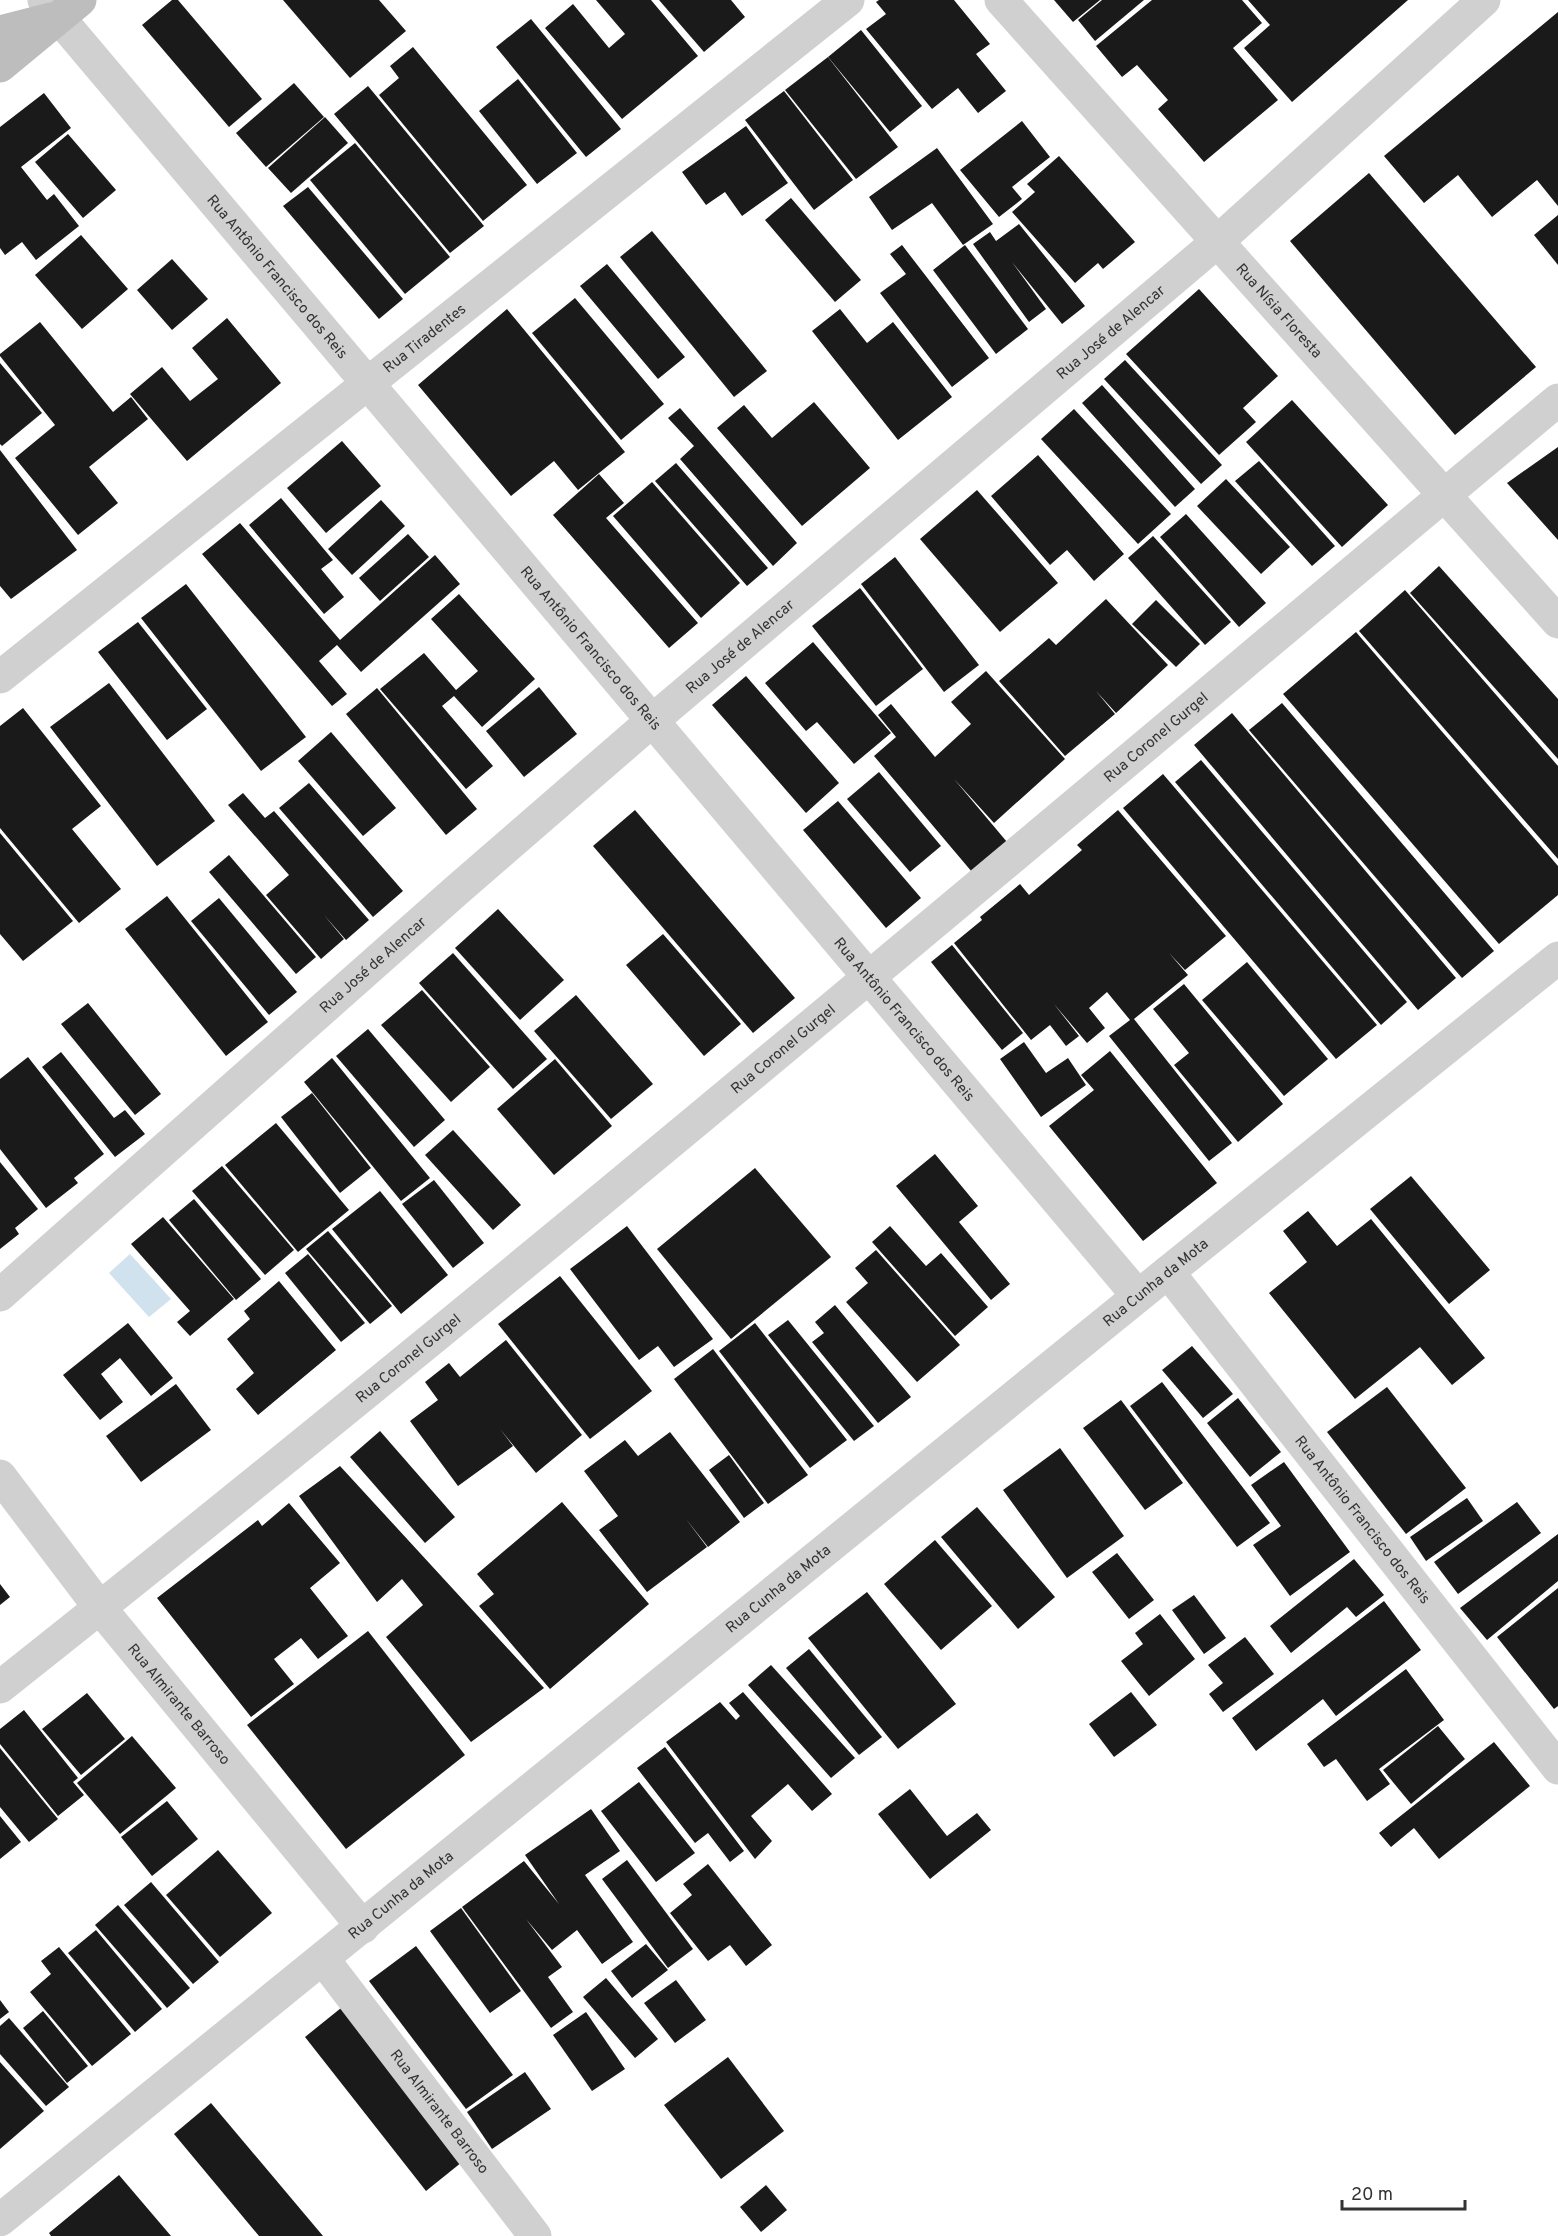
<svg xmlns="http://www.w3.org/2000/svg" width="1558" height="2236" font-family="Overpass,sans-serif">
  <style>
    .water { fill: #cfe2ee }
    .building { fill: #1a1a1a }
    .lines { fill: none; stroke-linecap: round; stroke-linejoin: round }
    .minor { stroke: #d0d0d0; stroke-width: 33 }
    .secondary { stroke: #bdbdbd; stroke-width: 33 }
    .labels { text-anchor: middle; stroke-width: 6; stroke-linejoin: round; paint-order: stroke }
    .street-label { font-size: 15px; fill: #333; stroke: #fff }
  </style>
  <rect width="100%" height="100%" fill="#fff"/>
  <!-- water -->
  <polygon class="water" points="130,1254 171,1299 149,1317 109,1273"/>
  <!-- building -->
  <g class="building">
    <polygon points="172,0 178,0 262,99 229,127 142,25"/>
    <polygon points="283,0 379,0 406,31 350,78"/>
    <polygon points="596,0 651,0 698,56 622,119 545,28 573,4 609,48 625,34"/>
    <polygon points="659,0 731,0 745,17 704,52"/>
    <polygon points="879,0 954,0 990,44 976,54 1006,91 978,113 958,88 932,109 866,29 886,14 876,2"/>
    <polygon points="1054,0 1100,0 1073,22"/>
    <polygon points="1102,0 1144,0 1095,41 1078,20"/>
    <polygon points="1152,0 1242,0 1262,23 1233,48 1278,100 1204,162 1158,109 1168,100 1137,65 1122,77 1096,46"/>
    <polygon points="1248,0 1408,0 1292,102 1244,48 1270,25"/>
    <polygon points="1558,12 1558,206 1537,180 1492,217 1458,175 1424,203 1384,156"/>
    <polygon points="531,19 621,129 586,157 496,47"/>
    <polygon points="861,30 922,106 890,132 828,57"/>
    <polygon points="413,47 527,185 483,221 379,95 399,78 390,66"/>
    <polygon points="828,57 898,147 856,179 785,90"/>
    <polygon points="518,79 577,153 537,184 479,111"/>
    <polygon points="294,83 324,117 266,167 236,133"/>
    <polygon points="368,86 484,226 450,253 334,114"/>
    <polygon points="784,91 853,180 814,210 745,120"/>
    <polygon points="44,93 71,128 21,167 47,200 54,194 79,226 36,260 22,242 5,255 0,248 0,127"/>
    <polygon points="325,117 348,143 291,193 268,168"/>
    <polygon points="1022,121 1050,157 1012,187 1022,199 999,217 960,170"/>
    <polygon points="746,126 788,183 742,216 725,192 706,205 682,172"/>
    <polygon points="68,134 116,190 83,218 35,162"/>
    <polygon points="355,143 450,257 405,294 310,180"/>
    <polygon points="937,148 993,224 963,245 932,203 892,230 869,197"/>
    <polygon points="1059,156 1135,242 1103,269 1098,263 1075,283 1012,212 1035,192 1027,184"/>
    <polygon points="1369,173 1536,367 1455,435 1290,241"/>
    <polygon points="308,187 403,299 379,319 283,206"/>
    <polygon points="791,198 861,280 835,302 765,220"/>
    <polygon points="1558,215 1558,265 1534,235"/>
    <polygon points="1019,224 1085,306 1062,324 1012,262 1046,309 1029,322 973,244 990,232 996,241"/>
    <polygon points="652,231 767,371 734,397 620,257"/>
    <polygon points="81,235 128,289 82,329 35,275"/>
    <polygon points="902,245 989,358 952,387 880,293 906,274 890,254"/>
    <polygon points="965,245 1028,329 996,354 933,270"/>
    <polygon points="172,259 208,299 172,330 137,290"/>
    <polygon points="607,264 685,357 658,379 580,286"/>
    <polygon points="1199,289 1278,376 1243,408 1256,422 1219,455 1126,354"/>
    <polygon points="575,298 664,404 621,440 532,333"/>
    <polygon points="507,309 625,452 578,490 554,461 511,496 418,385"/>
    <polygon points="840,309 867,343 893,322 952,397 898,440 812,331"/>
    <polygon points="227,318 281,383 187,461 130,394 162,367 190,401 218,379 192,348"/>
    <polygon points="40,322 113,412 131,397 148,419 89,467 118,503 78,535 15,458 55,425 0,356 0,354"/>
    <polygon points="1125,360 1222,465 1201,484 1104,379"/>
    <polygon points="0,363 42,413 2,446 0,444"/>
    <polygon points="1102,385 1195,489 1175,507 1082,403"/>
    <polygon points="1292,400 1388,505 1342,547 1246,442"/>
    <polygon points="814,402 870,468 802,526 717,428 744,405 772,438"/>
    <polygon points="680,408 797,543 773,566 680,459 694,446 668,418"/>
    <polygon points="1074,409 1171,514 1138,544 1041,439"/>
    <polygon points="342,441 381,486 326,533 287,488"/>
    <polygon points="1558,447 1558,540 1507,483"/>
    <polygon points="0,450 77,550 11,599 0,586"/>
    <polygon points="1038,455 1124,554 1094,581 1067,550 1050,565 991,496"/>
    <polygon points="1259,461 1335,546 1312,566 1235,481"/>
    <polygon points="676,463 768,568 747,586 655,481"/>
    <polygon points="599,474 624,503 606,518 698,623 669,648 553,515"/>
    <polygon points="1226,479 1290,547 1261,574 1197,506"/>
    <polygon points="652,482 740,583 701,618 613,516"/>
    <polygon points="977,490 1058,583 1000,632 920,539"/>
    <polygon points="281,498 333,560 321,569 344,597 324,614 249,525"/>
    <polygon points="381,500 405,526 352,575 328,549"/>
    <polygon points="1186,514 1266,603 1239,627 1160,537"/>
    <polygon points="240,523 340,640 435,555 460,584 361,672 337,645 319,661 347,694 332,706 202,554"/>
    <polygon points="408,534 429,557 380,601 359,578"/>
    <polygon points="1153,536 1231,622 1205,645 1128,558"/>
    <polygon points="895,557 979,665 944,692 861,584"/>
    <polygon points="1439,566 1558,699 1558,759 1410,593"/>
    <polygon points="186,584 306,737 261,771 141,618"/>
    <polygon points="860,588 923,669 876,706 812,626"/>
    <polygon points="1405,590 1558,766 1558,859 1359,631"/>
    <polygon points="459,594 535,679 482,727 454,696 442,706 493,766 466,789 380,689 424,653 456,690 478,671 431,619"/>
    <polygon points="1106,599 1168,665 1116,713 1096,691 1115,714 1065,756 999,681 1049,638 1056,645"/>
    <polygon points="1156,600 1200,644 1176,667 1132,624"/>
    <polygon points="138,622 207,709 167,740 98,652"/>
    <polygon points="1356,632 1558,866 1558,895 1499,944 1283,694"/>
    <polygon points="813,642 891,733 854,764 817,722 806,731 765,683"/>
    <polygon points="986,671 1065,759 994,823 954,779 1007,842 972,872 874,756 896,737 878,715 891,704 935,757 971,724 951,702"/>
    <polygon points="746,676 839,783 806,813 712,705"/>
    <polygon points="109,683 215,821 157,866 50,727"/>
    <polygon points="539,687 577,734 524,777 486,731"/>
    <polygon points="377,688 477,809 446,835 346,714"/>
    <polygon points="1282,703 1494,951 1462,978 1249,730"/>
    <polygon points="23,708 101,806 72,829 121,889 79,923 0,828 0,726"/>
    <polygon points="1232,713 1456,978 1418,1010 1194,745"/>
    <polygon points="331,732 396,808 363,836 298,761"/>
    <polygon points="1201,760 1407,1002 1381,1025 1175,782"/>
    <polygon points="879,772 941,846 910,872 847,799"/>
    <polygon points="1163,774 1377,1025 1336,1059 1123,808"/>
    <polygon points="309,783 403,891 373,917 279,808"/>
    <polygon points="243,793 265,818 274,811 369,920 346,940 324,915 344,939 321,959 266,895 289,875 228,805"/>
    <polygon points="838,801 921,898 886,928 803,830"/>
    <polygon points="635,810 795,998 753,1033 593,846"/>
    <polygon points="1118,810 1226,936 1185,970 1169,953 1188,975 1134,1019 1232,1143 1209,1161 1109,1036 1130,1020 1107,992 1089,1008 1105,1028 1087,1043 1054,1004 1079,1036 1066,1046 1050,1025 1031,1040 954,943 982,920 980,917 1020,884 1029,895 1082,850 1077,845"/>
    <polygon points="0,833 73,921 23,961 0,934"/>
    <polygon points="229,855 316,957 296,974 209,872"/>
    <polygon points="167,896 268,1022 226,1056 125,929"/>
    <polygon points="219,898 297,992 269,1015 191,921"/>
    <polygon points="498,909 564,980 520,1020 455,948"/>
    <polygon points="663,934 741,1024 704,1056 626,965"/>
    <polygon points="952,945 1023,1033 1002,1050 931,962"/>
    <polygon points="453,953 547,1059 513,1089 419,983"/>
    <polygon points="1247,962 1328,1059 1284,1096 1202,1000"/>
    <polygon points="1184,984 1283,1104 1238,1142 1174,1065 1189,1053 1153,1009"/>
    <polygon points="422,990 490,1067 451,1102 381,1025"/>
    <polygon points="576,995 653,1084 611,1119 534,1031"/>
    <polygon points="88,1003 161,1094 135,1115 61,1024"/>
    <polygon points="368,1029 445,1120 414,1147 336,1056"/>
    <polygon points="1024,1042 1046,1073 1068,1058 1086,1085 1041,1117 1000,1059"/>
    <polygon points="1110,1051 1217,1183 1143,1241 1049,1126 1094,1090 1081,1075"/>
    <polygon points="61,1052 114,1118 125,1110 145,1134 115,1157 42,1067"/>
    <polygon points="28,1057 104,1154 74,1178 78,1183 46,1208 0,1149 0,1079"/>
    <polygon points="332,1058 430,1178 401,1201 304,1082"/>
    <polygon points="555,1059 612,1126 554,1175 497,1109"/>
    <polygon points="312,1093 371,1168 340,1193 281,1117"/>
    <polygon points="276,1123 349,1210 298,1252 225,1165"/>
    <polygon points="453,1130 521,1205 493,1230 425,1155"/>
    <polygon points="935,1154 978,1206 959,1222 1010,1284 991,1300 896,1186"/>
    <polygon points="0,1162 38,1209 15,1228 19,1234 0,1249"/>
    <polygon points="222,1166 294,1250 265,1275 192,1191"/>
    <polygon points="755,1168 831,1257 731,1339 657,1249"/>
    <polygon points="1411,1176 1490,1270 1449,1304 1370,1209"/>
    <polygon points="434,1180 484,1243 453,1268 402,1204"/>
    <polygon points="380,1191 448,1275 401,1314 332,1229"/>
    <polygon points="194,1199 261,1279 236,1300 169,1220"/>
    <polygon points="1308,1211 1337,1246 1371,1219 1485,1358 1452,1385 1420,1347 1355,1399 1269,1293 1307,1262 1283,1231"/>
    <polygon points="163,1217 234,1299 190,1336 177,1322 190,1311 131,1244"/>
    <polygon points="627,1226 713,1339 674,1367 658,1346 639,1360 570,1269"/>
    <polygon points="890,1226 926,1266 941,1253 988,1307 955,1336 872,1242"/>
    <polygon points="328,1231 392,1306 370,1324 306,1249"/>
    <polygon points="876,1250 960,1345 917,1382 846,1302 868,1283 855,1268"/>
    <polygon points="308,1254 365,1323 341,1342 285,1273"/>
    <polygon points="560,1276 652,1391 590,1439 498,1324"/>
    <polygon points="279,1281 336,1350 258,1415 236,1389 254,1373 227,1339 250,1319 244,1311"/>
    <polygon points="835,1305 911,1397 878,1423 812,1342 824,1333 815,1322"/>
    <polygon points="788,1320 874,1426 854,1441 768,1335"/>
    <polygon points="128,1323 173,1378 151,1396 120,1358 101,1374 123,1402 100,1420 63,1375"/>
    <polygon points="755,1323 847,1440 810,1468 719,1351"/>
    <polygon points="506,1340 582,1435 536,1473 500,1429 513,1446 458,1486 410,1421 438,1400 425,1382 449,1363 460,1377"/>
    <polygon points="1192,1346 1233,1394 1203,1418 1162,1370"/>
    <polygon points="713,1349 808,1475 768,1504 674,1379"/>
    <polygon points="1162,1382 1270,1523 1237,1547 1130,1406"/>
    <polygon points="176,1384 211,1430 141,1482 106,1436"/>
    <polygon points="1387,1387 1466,1488 1406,1534 1327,1432"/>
    <polygon points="1238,1398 1281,1452 1250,1477 1207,1423"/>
    <polygon points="1121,1400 1183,1483 1145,1510 1083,1428"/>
    <polygon points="380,1431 455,1517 425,1543 350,1457"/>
    <polygon points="670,1432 740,1522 708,1547 686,1519 707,1547 647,1592 599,1530 618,1516 584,1471 625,1440 638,1456"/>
    <polygon points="1060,1448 1124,1536 1067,1578 1003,1490"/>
    <polygon points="729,1455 764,1503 744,1518 709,1470"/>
    <polygon points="1284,1462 1350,1552 1290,1596 1253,1545 1281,1526 1251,1485"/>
    <polygon points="340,1466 544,1688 471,1742 386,1637 423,1605 402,1579 377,1602 299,1496"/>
    <polygon points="1467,1498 1483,1521 1426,1561 1410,1537"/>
    <polygon points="562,1502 649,1604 550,1689 479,1606 494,1594 477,1574"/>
    <polygon points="1517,1502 1541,1533 1458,1594 1434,1562"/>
    <polygon points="289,1503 340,1563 310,1588 348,1636 318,1659 301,1638 274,1659 294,1684 251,1717 157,1598 258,1520 262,1526"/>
    <polygon points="977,1507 1055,1597 1018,1629 941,1537"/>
    <polygon points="1558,1534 1558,1581 1487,1640 1460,1608"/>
    <polygon points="935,1540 992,1606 941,1650 884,1584"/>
    <polygon points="1117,1553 1154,1600 1129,1619 1092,1572"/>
    <polygon points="1354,1559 1384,1595 1356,1617 1347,1607 1291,1653 1270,1626"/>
    <polygon points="0,1584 10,1597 0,1605"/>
    <polygon points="1558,1588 1558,1706 1554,1709 1497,1637"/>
    <polygon points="867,1592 956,1704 898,1749 808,1638"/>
    <polygon points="1194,1595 1226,1638 1204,1654 1172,1610"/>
    <polygon points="1384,1601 1421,1650 1336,1716 1323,1699 1256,1751 1232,1718"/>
    <polygon points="1160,1614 1195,1659 1149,1696 1121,1661 1143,1644 1135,1633"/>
    <polygon points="368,1631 465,1755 346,1849 247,1725"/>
    <polygon points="1245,1637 1274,1674 1223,1712 1209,1694 1223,1683 1208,1665"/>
    <polygon points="809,1649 882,1737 859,1755 786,1668"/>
    <polygon points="771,1665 855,1758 831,1778 748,1685"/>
    <polygon points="1406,1669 1444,1720 1379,1769 1390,1784 1367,1801 1336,1759 1324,1767 1307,1744"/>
    <polygon points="743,1692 832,1794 812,1811 788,1784 751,1816 772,1841 755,1859 666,1742 720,1702 736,1720 740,1716 729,1703"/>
    <polygon points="1131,1692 1157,1725 1114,1757 1089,1724"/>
    <polygon points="87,1693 125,1739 81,1775 42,1729"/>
    <polygon points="24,1710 78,1778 73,1782 84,1795 58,1816 0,1744 0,1729"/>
    <polygon points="1438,1726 1465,1759 1411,1804 1383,1770"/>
    <polygon points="132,1736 176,1788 120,1834 77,1783"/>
    <polygon points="1494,1742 1530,1786 1439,1859 1414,1828 1391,1847 1379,1833"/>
    <polygon points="665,1747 744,1851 730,1862 708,1833 695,1843 637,1768"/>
    <polygon points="0,1748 58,1819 29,1842 0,1807"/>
    <polygon points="639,1782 695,1853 656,1882 601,1811"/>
    <polygon points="910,1789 947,1836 977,1813 991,1830 930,1879 878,1814"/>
    <polygon points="167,1801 198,1839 152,1876 121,1837"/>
    <polygon points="591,1809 620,1851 585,1875 633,1942 602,1964 577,1930 552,1950 526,1919 562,1967 548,1977 573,2012 551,2028 462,1907 524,1861 559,1904 525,1855"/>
    <polygon points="0,1816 21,1842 0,1859"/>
    <polygon points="218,1850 272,1913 220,1957 166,1895"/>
    <polygon points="627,1860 693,1949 668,1968 602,1879"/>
    <polygon points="708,1864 772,1945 746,1966 730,1945 708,1961 670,1913 692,1895 683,1884"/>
    <polygon points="151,1882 219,1962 193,1984 124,1905"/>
    <polygon points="118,1905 190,1988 167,2008 95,1925"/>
    <polygon points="461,1908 521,1991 490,2013 430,1931"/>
    <polygon points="96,1930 162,2009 135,2032 68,1953"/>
    <polygon points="646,1944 668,1970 632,1998 611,1971"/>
    <polygon points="416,1946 513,2075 466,2109 369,1981"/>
    <polygon points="59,1947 131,2034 92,2066 30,1992 51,1974 41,1961"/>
    <polygon points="606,1978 658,2039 635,2058 583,1997"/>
    <polygon points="676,1980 706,2020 675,2043 644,2003"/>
    <polygon points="0,2000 9,2012 0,2019"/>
    <polygon points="341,2008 462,2162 426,2191 305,2037"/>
    <polygon points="43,2011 88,2066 67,2083 23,2028"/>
    <polygon points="586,2012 625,2069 592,2091 553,2035"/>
    <polygon points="9,2018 69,2087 46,2106 0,2054 0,2026"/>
    <polygon points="728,2057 784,2131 721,2179 664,2105"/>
    <polygon points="0,2062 44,2111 0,2149"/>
    <polygon points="525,2072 551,2109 492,2149 467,2112"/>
    <polygon points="211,2103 323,2236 259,2236 174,2134"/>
    <polygon points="119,2175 171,2236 51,2236 49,2233"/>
    <polygon points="766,2185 787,2210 761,2232 740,2207"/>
  </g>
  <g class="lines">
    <!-- minor -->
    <g class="minor">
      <path id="s1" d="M44,0L1138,1296"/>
      <path id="s2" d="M1001,0L1558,622"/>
      <path id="s3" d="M0,677L848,0"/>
      <path id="s4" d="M1168,1272L1558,1768"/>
      <path id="s5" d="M0,1295L457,890L653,720L1217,242L1484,0"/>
      <path id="s6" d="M0,1476L100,1608L363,1927"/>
      <path id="s7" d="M0,1687C528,1269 1041,832 1558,400"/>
      <path id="s8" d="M323,1959L535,2236"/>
      <path id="s9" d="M0,2220L1168,1272L1558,958"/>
    </g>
    <!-- secondary -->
    <g class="secondary">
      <polyline points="0,32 51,19"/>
      <polyline points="0,66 80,0"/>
    </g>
  </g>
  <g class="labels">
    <!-- street labels -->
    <g class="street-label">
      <text dy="5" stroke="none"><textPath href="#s1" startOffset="362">Rua Antônio Francisco dos Reis</textPath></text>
      <text dy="5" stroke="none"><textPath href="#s2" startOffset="417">Rua Nísia Floresta</textPath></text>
      <text dy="5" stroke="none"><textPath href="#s5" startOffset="1470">Rua José de Alencar</textPath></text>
      <text dy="5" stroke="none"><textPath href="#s3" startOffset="543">Rua Tiradentes</textPath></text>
      <text dy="5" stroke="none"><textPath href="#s5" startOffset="984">Rua José de Alencar</textPath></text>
      <text dy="5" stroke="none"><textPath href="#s1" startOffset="848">Rua Antônio Francisco dos Reis</textPath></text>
      <text dy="5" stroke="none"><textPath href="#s7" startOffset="1496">Rua Coronel Gurgel</textPath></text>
      <text dy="5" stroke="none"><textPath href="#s5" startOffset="498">Rua José de Alencar</textPath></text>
      <text dy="5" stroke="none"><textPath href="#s1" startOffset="1334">Rua Antônio Francisco dos Reis</textPath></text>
      <text dy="5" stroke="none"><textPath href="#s7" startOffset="1010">Rua Coronel Gurgel</textPath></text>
      <text dy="5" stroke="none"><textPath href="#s9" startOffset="1488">Rua Cunha da Mota</textPath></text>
      <text dy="5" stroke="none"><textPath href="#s7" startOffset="524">Rua Coronel Gurgel</textPath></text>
      <text dy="5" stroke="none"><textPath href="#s4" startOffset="315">Rua Antônio Francisco dos Reis</textPath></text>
      <text dy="5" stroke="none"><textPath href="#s9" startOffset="1002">Rua Cunha da Mota</textPath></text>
      <text dy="5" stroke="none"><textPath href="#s6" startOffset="290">Rua Almirante Barroso</textPath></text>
      <text dy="5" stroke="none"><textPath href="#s9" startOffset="516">Rua Cunha da Mota</textPath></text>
      <text dy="5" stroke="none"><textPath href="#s8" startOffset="192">Rua Almirante Barroso</textPath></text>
    </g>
  </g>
  <!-- scale -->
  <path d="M1342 2200v9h123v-9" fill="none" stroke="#333333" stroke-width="3"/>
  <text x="1351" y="2200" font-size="18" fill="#333333" stroke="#ffffff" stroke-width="4.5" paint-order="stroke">20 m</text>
</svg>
